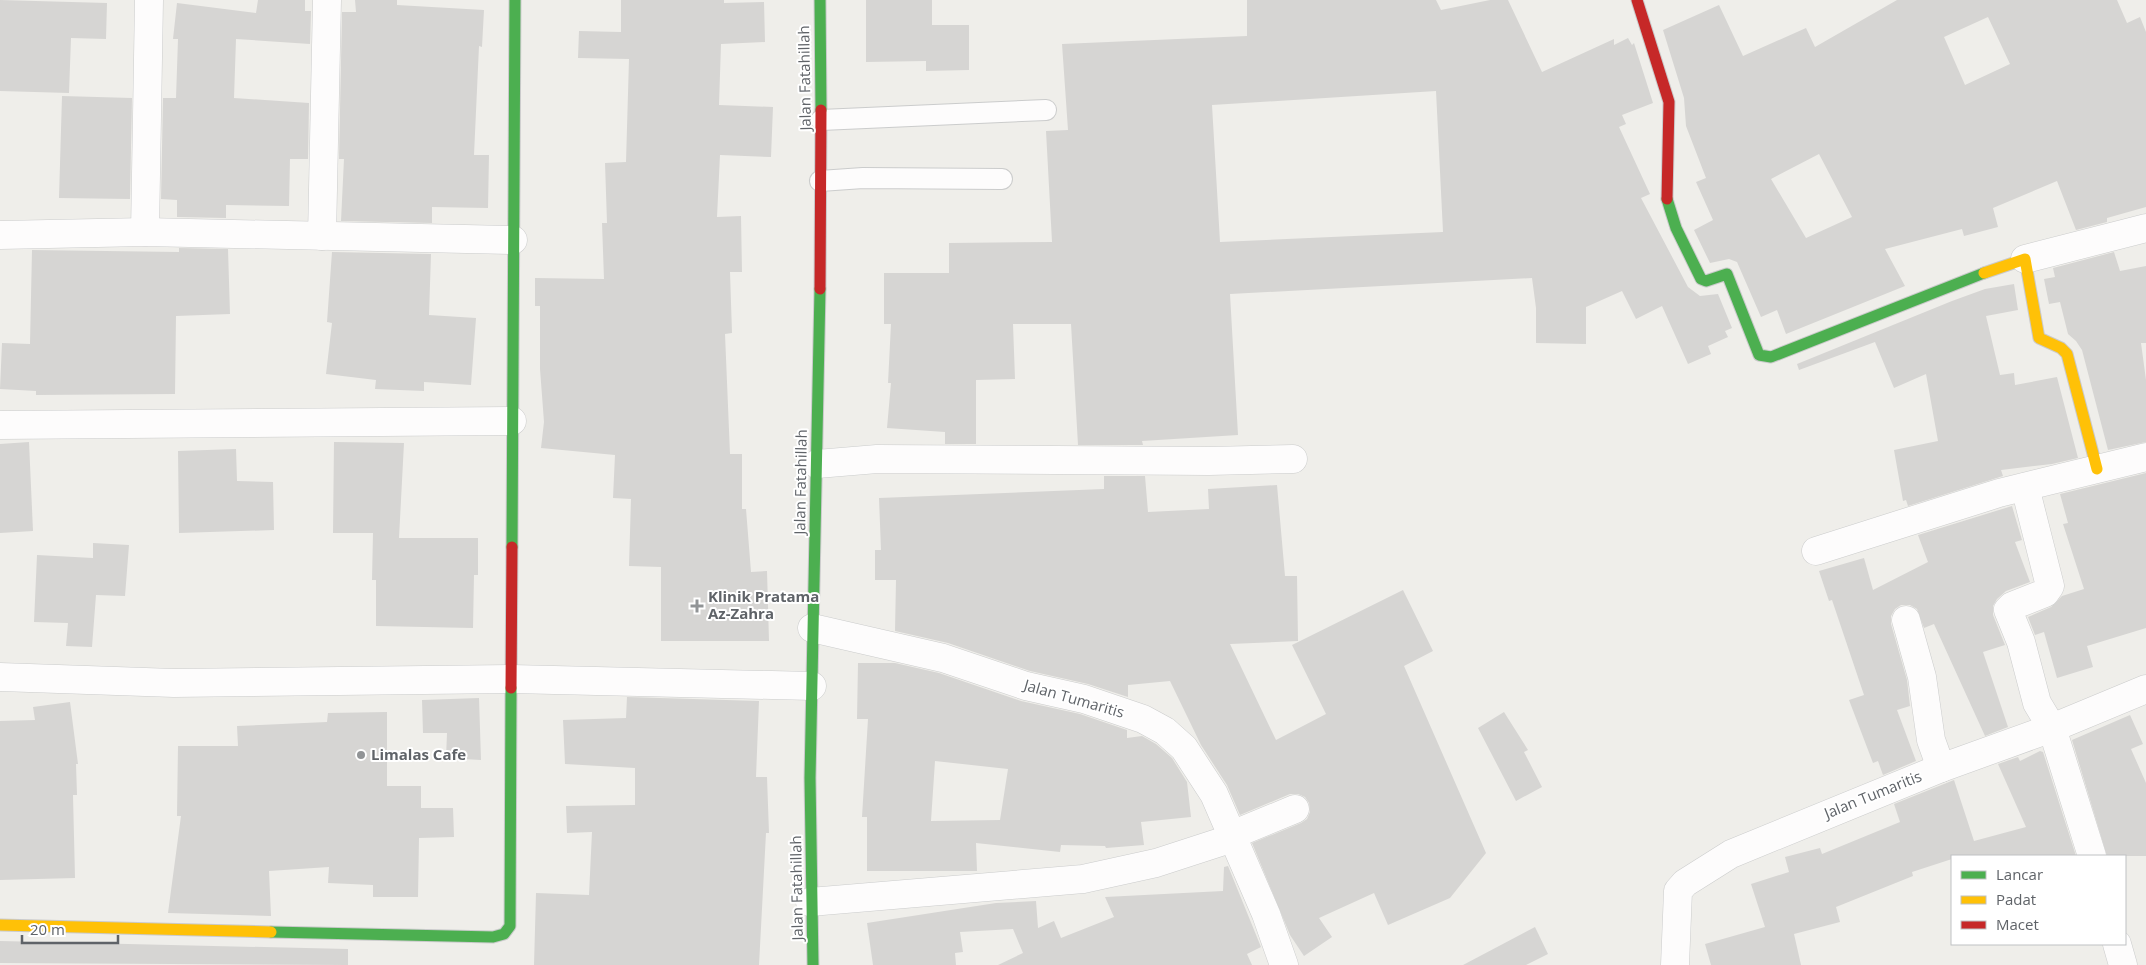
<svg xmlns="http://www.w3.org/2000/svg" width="2146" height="965" font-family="'Open Sans',sans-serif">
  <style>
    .building { fill: #d6d5d3; fill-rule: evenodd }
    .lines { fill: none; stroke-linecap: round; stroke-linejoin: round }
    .lane-casing { stroke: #cbcccc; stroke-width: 22 }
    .street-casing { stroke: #cbcccc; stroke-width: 29 }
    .fast-casing { stroke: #cacacb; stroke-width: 13 }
    .slow-casing { stroke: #cacacb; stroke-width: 13 }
    .jam-casing { stroke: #cacacb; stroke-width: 13 }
    .lane { stroke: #fdfcfc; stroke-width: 20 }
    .street { stroke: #fdfcfc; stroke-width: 28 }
    .fast { stroke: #4caf50; stroke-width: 11 }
    .slow { stroke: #ffc107; stroke-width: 11 }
    .jam { stroke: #c62828; stroke-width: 11 }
    .poi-dot { fill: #919496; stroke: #fff; stroke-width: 2 }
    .labels { text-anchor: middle; stroke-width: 4; stroke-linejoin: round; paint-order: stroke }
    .street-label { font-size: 15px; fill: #5f6368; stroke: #fff }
    .poi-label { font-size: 15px; font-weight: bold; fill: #5f6368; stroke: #fff; text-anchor: start }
  </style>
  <rect width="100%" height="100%" fill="#efeeea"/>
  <!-- building -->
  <g class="building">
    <polygon points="0,0 107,3 106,39 71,38 69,93 0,91"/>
    <polygon points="258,0 305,0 305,11 311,11 310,44 236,39 234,98 309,103 308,159 290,159 289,206 226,205 226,218 177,217 177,200 161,199 163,98 176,98 178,39 173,39 177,3 256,13"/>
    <polygon points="355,0 397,0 397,5 484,10 482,47 479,46 474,155 489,155 488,208 432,207 432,223 341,221 344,159 339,159 342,12 356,12"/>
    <polygon points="621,0 724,0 724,3 764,2 765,42 721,44 719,105 773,107 771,157 720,155 717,217 741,216 742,272 730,272 732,333 725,334 730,454 742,454 742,509 746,509 751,572 767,571 769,641 661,641 661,567 629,566 631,499 613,498 615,455 541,448 544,422 540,369 540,306 535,306 535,278 604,279 602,223 607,223 605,163 626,162 629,59 578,58 579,31 621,32"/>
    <polygon points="866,0 932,0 932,25 969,25 969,70 926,71 926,61 866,62"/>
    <path d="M1247,0H1436L1441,10L1490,0H1508L1542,72L1614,39V45L1628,38L1632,45L1634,43L1653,103L1622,115L1626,124L1619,127L1650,194L1641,198L1688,287L1700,296L1718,294L1732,328L1725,331L1728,337L1708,346L1711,354L1688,364L1662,306L1636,319L1622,291L1586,307V344L1536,343V308L1532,278L1230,294L1238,435L1142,441L1143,445H1078L1071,324H1013L1015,379L976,380V444H945V432L887,428L891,383H888L891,324H884V273H949V243L1052,242L1046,131L1068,130L1062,44L1247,36ZM1436,91L1443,232L1220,242L1212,105Z"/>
    <path d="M1897,0H2117L2127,23L2140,17L2146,32V207L2107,218V222L2076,230L2057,181L1993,208L1998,227L1964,236L1962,229L1885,249L1905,286L1786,334L1777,310L1761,317L1737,262L1729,259L1710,263L1694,230L1713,220L1696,182L1706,178L1686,126L1684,98L1663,30L1719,5L1743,56L1806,28L1815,47ZM1988,17L2010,64L1965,85L1944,37ZM1819,154L1852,217L1806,238L1771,179Z"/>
    <polygon points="62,96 132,98 130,199 59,198"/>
    <polygon points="179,248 228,249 230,314 176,316 175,394 36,395 36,391 0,389 2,343 30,344 32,250 179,252"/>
    <polygon points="332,252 431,254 429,315 476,318 471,385 424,382 424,391 375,389 376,380 326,374 332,323 327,322"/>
    <polygon points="2114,252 2120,271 2146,266 2146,343 2141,343 2146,380 2146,442 2108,450 2082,350 2076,341 2068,334 2060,302 2049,304 2044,279 2055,277 2053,268"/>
    <polygon points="2014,284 2018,310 1986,316 2000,375 2014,373 2015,385 2057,377 2078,458 2052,464 2001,470 2003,476 1908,506 1906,500 1903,501 1894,450 1938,441 1926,374 1894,388 1875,342 1799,370 1797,364 1952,301 1985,289"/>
    <polygon points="29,442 33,531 0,533 0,444"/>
    <polygon points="334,442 404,443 399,538 478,538 478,575 474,575 473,628 376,626 376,580 372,580 373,533 333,533"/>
    <polygon points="236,449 237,481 273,482 274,530 179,533 178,451"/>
    <polygon points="2146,473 2146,628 2087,646 2093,667 2057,678 2044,632 2035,635 2028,617 2051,607 2062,596 2084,589 2063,524 2068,523 2060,494"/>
    <polygon points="1104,476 1145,476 1148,512 1209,509 1208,489 1277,485 1285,576 1297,576 1298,641 1230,644 1276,740 1326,714 1292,645 1403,590 1433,651 1404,666 1486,853 1450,898 1388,925 1374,893 1319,918 1332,937 1304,956 1290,935 1252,843 1301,823 1307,819 1310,812 1309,803 1305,797 1298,794 1290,794 1240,815 1227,785 1201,745 1170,681 1128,685 1128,697 1088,684 1030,671 948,643 895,631 896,580 875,580 875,550 881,550 879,498 1104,489"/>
    <polygon points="2012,506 2022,540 2015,542 2030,582 2006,591 1997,599 1993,606 1993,615 2005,645 1983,652 2008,727 1985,736 1934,624 1924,628 1917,609 1910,605 1901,605 1895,609 1891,616 1891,624 1907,680 1910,706 1897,710 1916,761 1883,775 1878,761 1873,763 1849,700 1864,695 1832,600 1829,601 1819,571 1864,558 1873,590 1928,562 1918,535"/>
    <polygon points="93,543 129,545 125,596 96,595 92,647 66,646 68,623 34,622 37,555 93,558"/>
    <path d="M858,663H895L939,673L1021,701L1080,714L1127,730V738L1142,736L1156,744L1172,758L1187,782L1191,817L1141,822L1144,845L1106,848L1105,846L1061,845L1060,852L976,843L977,871H867V817H862L868,719H857ZM935,761L1008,769L1000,820L931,821Z"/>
    <polygon points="627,697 759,701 756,777 767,777 769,833 766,833 759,965 534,965 536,893 589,895 592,832 567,833 566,806 635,805 635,768 565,764 563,720 626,718"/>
    <polygon points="479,698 481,760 446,758 447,733 423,733 422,700"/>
    <polygon points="70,702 78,764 76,764 77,795 73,795 75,878 0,880 0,721 35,720 33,707"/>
    <polygon points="387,712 387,786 421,786 421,808 453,808 454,837 419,838 418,897 373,897 373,885 328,883 329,867 269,871 271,916 168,913 181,816 177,816 178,746 238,746 237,726 327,722 328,713"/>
    <polygon points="1504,712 1528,750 1524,752 1542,787 1516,801 1478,728"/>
    <polygon points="2130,715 2143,744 2131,749 2146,783 2146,856 2107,856 2072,740"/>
    <polygon points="2040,751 2043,752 2076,856 1952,856 1952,859 1912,872 1913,876 1836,907 1840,922 1794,934 1801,965 1711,965 1705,944 1765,927 1751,884 1789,872 1785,857 1820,848 1822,854 1900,822 1894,804 1954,780 1974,841 2026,827 1998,764 2018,757 2020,761"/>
    <polygon points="1228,866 1261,947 1247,954 1252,965 998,965 1023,953 1013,929 960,932 963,952 955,953 956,965 873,965 867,923 996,903 1036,901 1038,928 1054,921 1061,938 1114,917 1105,897 1223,891 1224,867"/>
    <polygon points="1535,927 1548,954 1526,965 1463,965"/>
    <polygon points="0,941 348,949 348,965 0,963"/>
  </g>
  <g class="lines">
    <defs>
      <g id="lane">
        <polyline points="821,120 1046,110"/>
        <polyline points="820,181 863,178 1002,179"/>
      </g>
      <g id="street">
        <polyline points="145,232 149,0"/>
        <polyline points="0,235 145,232 513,240"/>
        <polyline points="322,236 327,0"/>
        <polyline points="2025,259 2146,228"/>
        <polyline points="0,425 512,421"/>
        <polyline points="817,464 877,459 1209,461 1293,459"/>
        <polyline points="2025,487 2050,586 2045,593 2012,606 2008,610 2021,642 2037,703 2052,728 2092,856"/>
        <polyline points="1816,551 1999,493 2146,457"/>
        <polyline points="1906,620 1922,677 1931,740 1941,768"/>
        <polyline points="812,628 943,658 1026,686 1084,699 1143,719 1165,731 1184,748 1214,794 1266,914 1284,965"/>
        <polyline points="0,677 174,683 512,679 812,686"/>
        <polyline points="1232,835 1295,809"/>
        <polyline points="810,902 1083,879 1156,863 1233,838"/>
        <polyline points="2117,944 2123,965"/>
        <polyline points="1675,965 1678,891 1685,883 1731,854 1941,768 2052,728 2146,689"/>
      </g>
      <g id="fast">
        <polyline points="820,0 821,110"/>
        <polyline points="1667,199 1676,228 1701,279 1706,281 1727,274 1759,355 1771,357 1984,273"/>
        <polyline points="512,547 515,0"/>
        <polyline points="271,932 493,937 504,934 510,926 511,688"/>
        <polyline points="813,965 810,778 820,289"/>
      </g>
      <g id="slow">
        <polyline points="1984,273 2025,259 2039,338 2061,348 2067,354 2097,469"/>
        <polyline points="0,925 271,932"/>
      </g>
      <g id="jam">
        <polyline points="1637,0 1669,102 1667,199"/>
        <polyline points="820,289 821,110"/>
        <polyline points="511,688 512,547"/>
      </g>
    </defs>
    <!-- lane casing -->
    <use href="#lane" class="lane-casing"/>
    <!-- street casing -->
    <use href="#street" class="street-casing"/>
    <!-- fast casing -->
    <use href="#fast" class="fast-casing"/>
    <!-- slow casing -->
    <use href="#slow" class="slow-casing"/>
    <!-- jam casing -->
    <use href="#jam" class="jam-casing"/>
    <!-- lane -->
    <use href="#lane" class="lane"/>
    <!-- street -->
    <use href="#street" class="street"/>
    <!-- fast -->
    <use href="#fast" class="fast"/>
    <!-- slow -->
    <use href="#slow" class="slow"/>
    <!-- jam -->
    <use href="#jam" class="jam"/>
  </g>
  <!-- markers -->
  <g class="poi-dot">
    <path d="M694.5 598.5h5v5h5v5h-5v5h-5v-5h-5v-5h5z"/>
    <circle cx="361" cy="755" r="5"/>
  </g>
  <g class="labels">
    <!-- street labels -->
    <g class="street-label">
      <text transform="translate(805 78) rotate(-91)" y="5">Jalan Fatahillah</text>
      <text transform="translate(801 482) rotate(-89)" y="5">Jalan Fatahillah</text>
      <text transform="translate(1074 699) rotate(16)" y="5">Jalan Tumaritis</text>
      <text transform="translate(1873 795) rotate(-22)" y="5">Jalan Tumaritis</text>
      <text transform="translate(797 888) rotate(-91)" y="5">Jalan Fatahillah</text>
    </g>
    <!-- poi labels -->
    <g class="poi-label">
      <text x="708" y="602">Klinik Pratama<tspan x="708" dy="17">Az-Zahra</tspan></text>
      <text x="371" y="760">Limalas Cafe</text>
    </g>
  </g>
  <!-- legend -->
  <rect x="1951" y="855" width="175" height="90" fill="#ffffff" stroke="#bfc1c3"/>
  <rect x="1961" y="871" width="25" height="8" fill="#4caf50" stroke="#bfc1c3"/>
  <text x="1996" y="880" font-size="15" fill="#5f6368">Lancar</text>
  <rect x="1961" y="896" width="25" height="8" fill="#ffc107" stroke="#bfc1c3"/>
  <text x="1996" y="905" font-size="15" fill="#5f6368">Padat</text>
  <rect x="1961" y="921" width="25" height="8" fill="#c62828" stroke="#bfc1c3"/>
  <text x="1996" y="930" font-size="15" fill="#5f6368">Macet</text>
  <!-- scale -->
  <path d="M22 935v8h96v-8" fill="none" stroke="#5f6368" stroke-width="2.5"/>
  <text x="30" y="935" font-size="15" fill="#5f6368" stroke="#ffffff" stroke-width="4" paint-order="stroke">20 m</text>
</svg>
